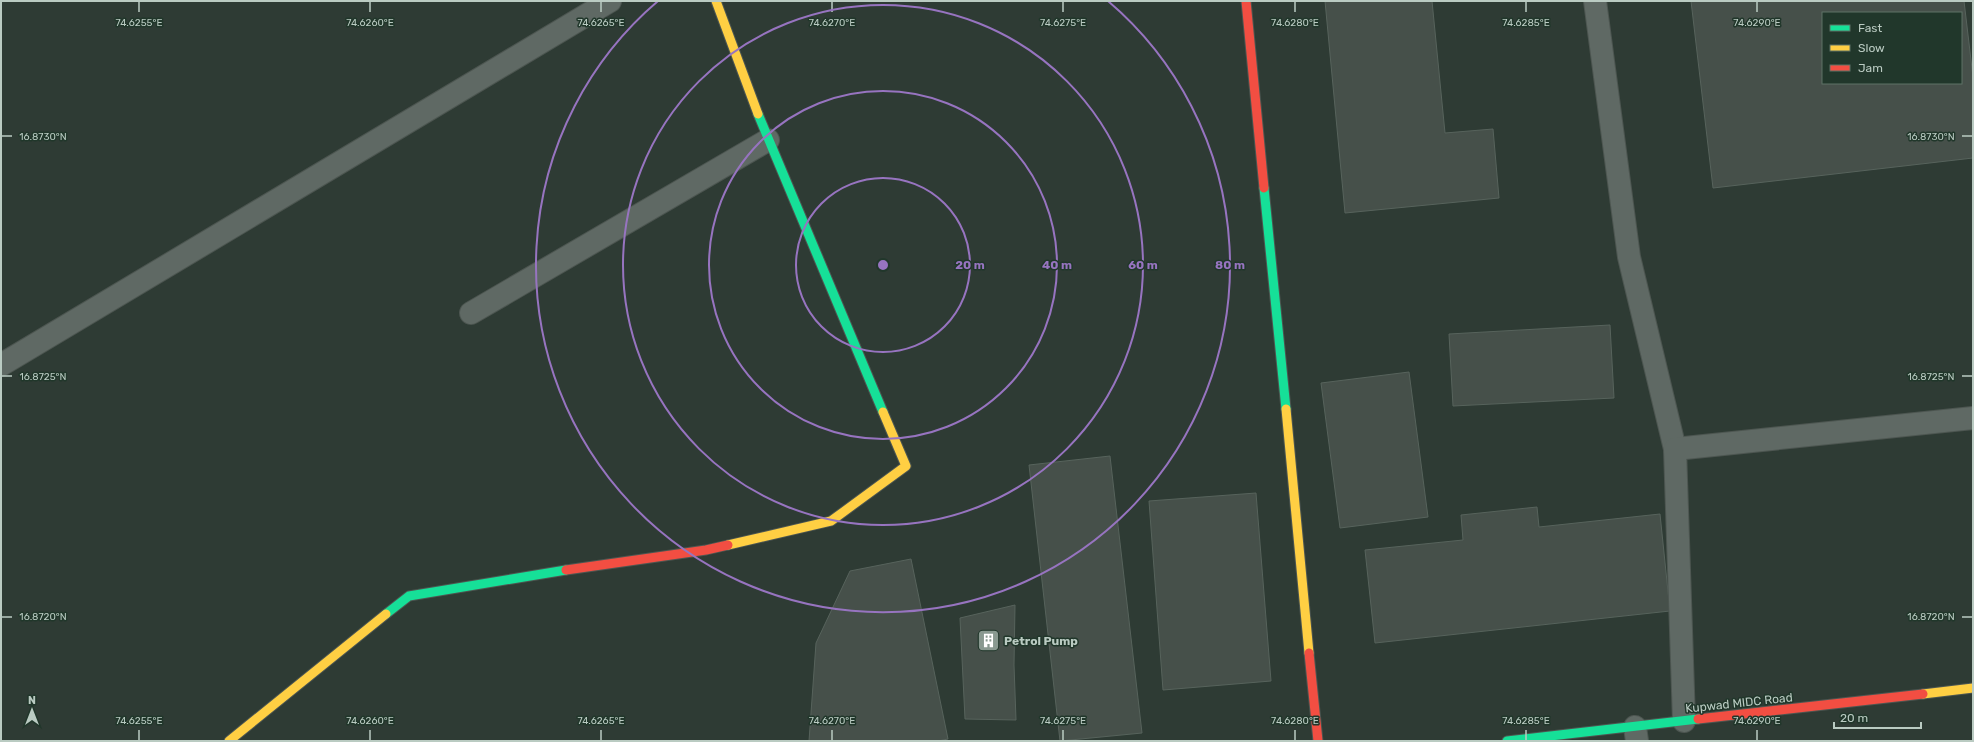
<svg xmlns="http://www.w3.org/2000/svg" width="1974" height="742" font-family="Rubik,sans-serif">
  <style>
    .building { fill: #46504a; stroke: #57635c; fill-rule: evenodd }
    .lines { fill: none; stroke-linecap: round; stroke-linejoin: round }
    .street-casing { stroke: #4d5651; stroke-width: 24 }
    .fast-casing { stroke: #4d5651; stroke-width: 11 }
    .slow-casing { stroke: #4d5651; stroke-width: 11 }
    .jam-casing { stroke: #4d5651; stroke-width: 11 }
    .street { stroke: #5f6964; stroke-width: 22 }
    .fast { stroke: #16e098; stroke-width: 9 }
    .slow { stroke: #ffcf43; stroke-width: 9 }
    .jam { stroke: #f24e42; stroke-width: 9 }
    .ticks { fill: none; stroke: #bacbc2; stroke-width: 1.5 }
    .ring { fill: none; stroke: #9774c0; stroke-width: 2 }
    .labels { text-anchor: middle; stroke-width: 3; stroke-linejoin: round; paint-order: stroke }
    .poi-label { font-size: 12px; font-weight: bold; fill: #bacbc2; stroke: #21372b; text-anchor: start }
    .street-label { font-size: 12px; fill: #bacbc2; stroke: #21372b }
    .ticks-label { font-size: 10px; text-anchor: middle; fill: #bacbc2; stroke: #21372b; stroke-width: 3; stroke-linejoin: round; paint-order: stroke }
    .centre { fill: #9774c0; stroke: #21372b; stroke-width: 2 }
    .ring-label { font-size: 12px; text-anchor: middle; font-weight: bold; fill: #9774c0; stroke: #21372b; stroke-width: 3; stroke-linejoin: round; paint-order: stroke }
  </style>
  <rect width="100%" height="100%" fill="#2e3b34"/>
  <!-- building -->
  <g class="building">
    <polygon points="1325,1 1432,1 1445,133 1493,129 1499,198 1345,213"/>
    <path d="M1691,1H1964L1973,77V158L1713,188ZM1823,13H1961V83H1823Z"/>
    <polygon points="1610,325 1614,398 1453,406 1449,334"/>
    <polygon points="1409,372 1428,517 1340,528 1321,383"/>
    <polygon points="1110,456 1142,733 1060,741 1029,465"/>
    <polygon points="1256,493 1271,681 1163,690 1149,501"/>
    <polygon points="1537,507 1539,527 1660,514 1670,611 1375,643 1365,550 1463,540 1461,515"/>
    <polygon points="911,559 948,739 938,741 809,741 816,643 850,571"/>
    <polygon points="1015,605 1014,665 1016,720 965,719 960,618"/>
  </g>
  <g class="lines">
    <defs>
      <g id="street">
        <polyline points="1595,1 1629,257 1675,449"/>
        <polyline points="471,313 768,140"/>
        <polyline points="1,365 610,1"/>
        <polyline points="1684,721 1675,449 1973,418"/>
        <polyline points="1635,727 1637,741"/>
      </g>
      <g id="fast">
        <polyline points="758,114 883,412"/>
        <polyline points="1264,188 1286,409"/>
        <polyline points="386,614 409,596 566,570"/>
        <polyline points="1507,741 1698,719"/>
      </g>
      <g id="slow">
        <polyline points="716,1 758,114"/>
        <polyline points="1286,409 1309,653"/>
        <polyline points="728,545 831,521 906,466 883,412"/>
        <polyline points="1923,694 1973,688"/>
        <polyline points="229,741 386,614"/>
      </g>
      <g id="jam">
        <polyline points="1246,1 1264,188"/>
        <polyline points="566,570 706,550 728,545"/>
        <polyline points="1309,653 1318,741"/>
        <polyline points="1698,719 1923,694"/>
      </g>
    </defs>
    <!-- street casing -->
    <use href="#street" class="street-casing"/>
    <!-- fast casing -->
    <use href="#fast" class="fast-casing"/>
    <!-- slow casing -->
    <use href="#slow" class="slow-casing"/>
    <!-- jam casing -->
    <use href="#jam" class="jam-casing"/>
    <!-- street -->
    <use href="#street" class="street"/>
    <!-- fast -->
    <use href="#fast" class="fast"/>
    <!-- slow -->
    <use href="#slow" class="slow"/>
    <!-- jam -->
    <use href="#jam" class="jam"/>
  </g>
  <!-- ticks -->
  <path class="ticks" d="M139,2V12M370,2V12M601,2V12M832,2V12M1063,2V12M1295,2V12M1526,2V12M1757,2V12M2,136H12M1962,136H1972M2,376H12M1962,376H1972M2,617H12M1962,617H1972M139,730V740M370,730V740M601,730V740M832,730V740M1063,730V740M1295,730V740M1526,730V740M1757,730V740"/>
  <!-- distance rings -->
  <g class="ring">
    <circle cx="883" cy="265" r="87"/>
    <circle cx="883" cy="265" r="174"/>
    <circle cx="883" cy="265" r="260"/>
    <path d="M1108 1A347 347 0 1 1 658 1"/>
  </g>
  <!-- icons -->
  <defs>
    <symbol id="building-square" viewBox="-11 -11 22 22"><rect x="-9" y="-9" width="18" height="18" rx="4" fill="#899990" stroke="#21372b"/><path d="M-4-6H4V6H1V3H-1V6H-4ZM-2.5-4.3h1.7v1.8h-1.7ZM.8-4.3h1.7v1.8H.8ZM-2.5-1h1.7V.8h-1.7ZM.8-1h1.7V.8H.8Z" fill="#fff"/></symbol>
  </defs>
  <g fill-rule="evenodd">
    <use href="#building-square" x="976" y="628" width="25" height="25"/>
  </g>
  <g class="labels">
    <!-- poi labels -->
    <g class="poi-label">
      <text x="1004" y="645">Petrol Pump</text>
    </g>
    <!-- street labels -->
    <g class="street-label">
      <text transform="translate(1739 703) rotate(-6)" y="4">Kupwad MIDC Road</text>
    </g>
  </g>
  <g class="ticks-label">
    <text x="139" y="26">74.6255°E</text>
    <text x="370" y="26">74.6260°E</text>
    <text x="601" y="26">74.6265°E</text>
    <text x="832" y="26">74.6270°E</text>
    <text x="1063" y="26">74.6275°E</text>
    <text x="1295" y="26">74.6280°E</text>
    <text x="1526" y="26">74.6285°E</text>
    <text x="1757" y="26">74.6290°E</text>
    <text x="43" y="140">16.8730°N</text>
    <text x="1931" y="140">16.8730°N</text>
    <text x="43" y="380">16.8725°N</text>
    <text x="1931" y="380">16.8725°N</text>
    <text x="43" y="620">16.8720°N</text>
    <text x="1931" y="620">16.8720°N</text>
    <text x="139" y="724">74.6255°E</text>
    <text x="370" y="724">74.6260°E</text>
    <text x="601" y="724">74.6265°E</text>
    <text x="832" y="724">74.6270°E</text>
    <text x="1063" y="724">74.6275°E</text>
    <text x="1295" y="724">74.6280°E</text>
    <text x="1526" y="724">74.6285°E</text>
    <text x="1757" y="724">74.6290°E</text>
  </g>
  <circle cx="883" cy="265" r="6" class="centre"/>
  <g class="ring-label">
    <text x="970" y="269">20 m</text>
    <text x="1057" y="269">40 m</text>
    <text x="1143" y="269">60 m</text>
    <text x="1230" y="269">80 m</text>
  </g>
  <!-- border -->
  <rect width="1974" height="742" fill="none" stroke="#bacbc2" stroke-width="4"/>
  <!-- legend -->
  <rect x="1822" y="12" width="140" height="72" fill="#21372b" stroke="#5e7267"/>
  <rect x="1830" y="25" width="20" height="6" fill="#16e098" stroke="#5e7267"/>
  <text x="1858" y="32" font-size="12" fill="#bacbc2">Fast</text>
  <rect x="1830" y="45" width="20" height="6" fill="#ffcf43" stroke="#5e7267"/>
  <text x="1858" y="52" font-size="12" fill="#bacbc2">Slow</text>
  <rect x="1830" y="65" width="20" height="6" fill="#f24e42" stroke="#5e7267"/>
  <text x="1858" y="72" font-size="12" fill="#bacbc2">Jam</text>
  <!-- north arrow -->
  <g transform="translate(32 710)" stroke="#21372b" stroke-width="3" paint-order="stroke">
  <path d="M0-3L7 15L0 10L-7 15Z" fill="#bacbc2"/>
  <text y="-6" font-size="11" font-weight="bold" text-anchor="middle" fill="#bacbc2">N</text>
  </g>
  <!-- scale -->
  <path d="M1834 722v6h87v-6" fill="none" stroke="#bacbc2" stroke-width="2"/>
  <text x="1840" y="722" font-size="12" fill="#bacbc2" stroke="#21372b" stroke-width="3" paint-order="stroke">20 m</text>
</svg>
